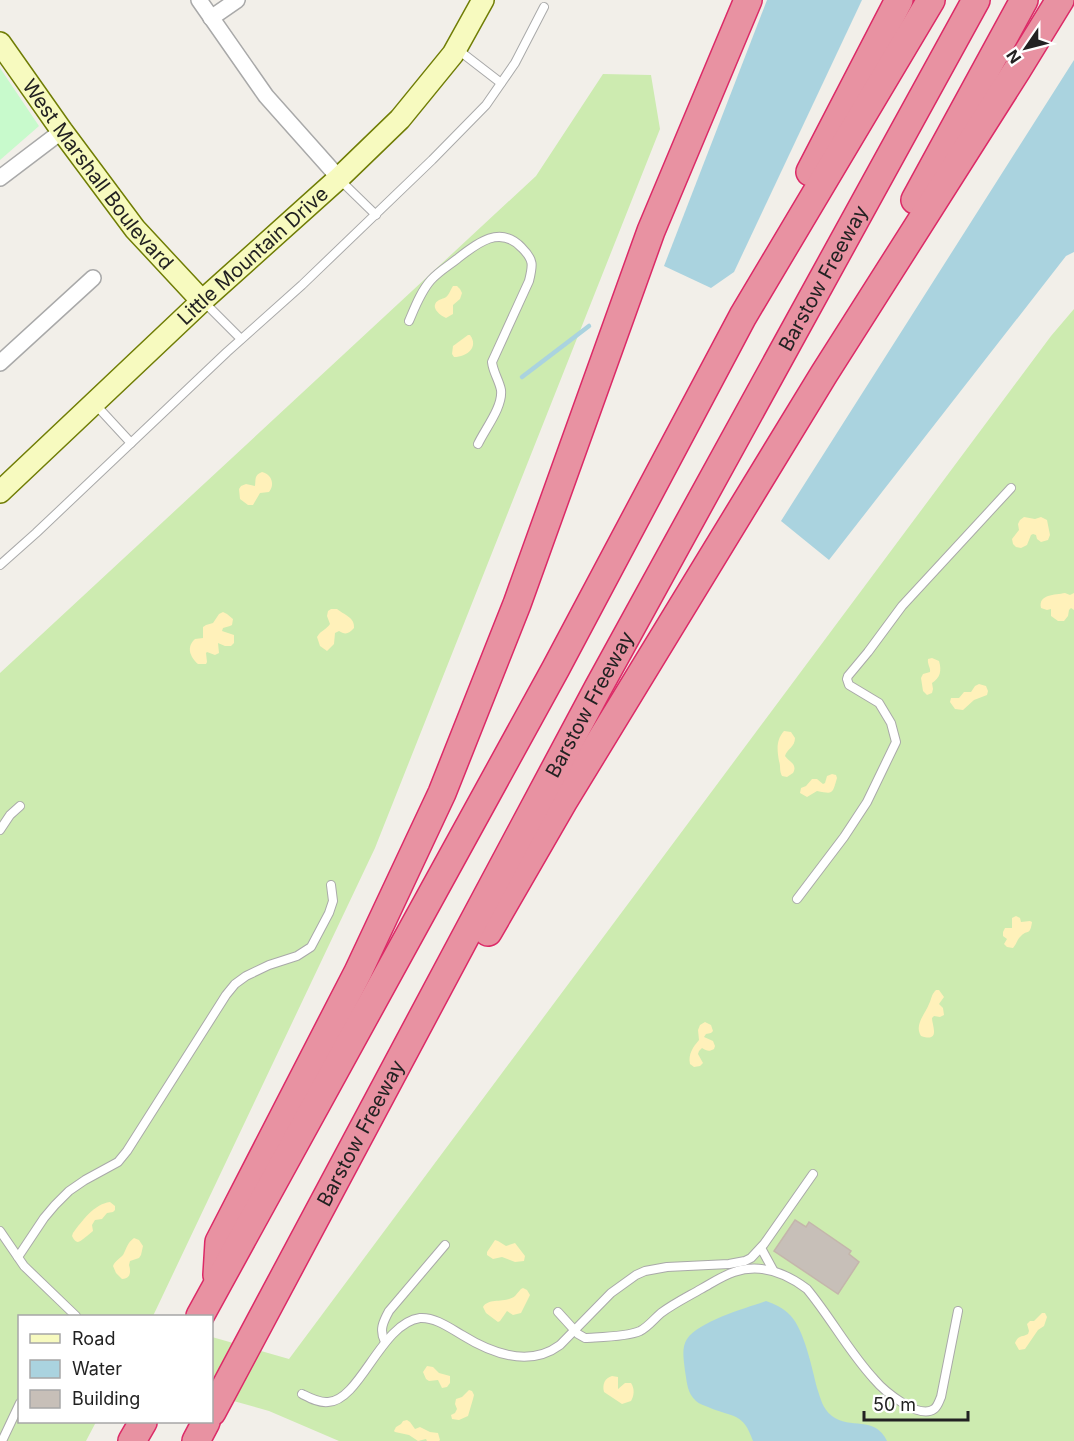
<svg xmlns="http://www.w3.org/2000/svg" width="1074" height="1441" font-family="Inter,sans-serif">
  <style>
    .grass { fill: #cdebb0 }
    .sand { fill: #fff1ba }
    .park { fill: #c8facc }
    .water { fill: #aad3df }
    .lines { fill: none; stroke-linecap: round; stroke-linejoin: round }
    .stream { stroke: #aad3df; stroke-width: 4.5 }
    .building { fill: #c7bfb8; stroke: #c4b6ab; stroke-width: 1.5 }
    .lane-casing { stroke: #a9a9a9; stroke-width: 10 }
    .street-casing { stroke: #a9a9a9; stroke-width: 18 }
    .secondary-casing { stroke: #707d05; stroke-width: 24 }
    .highway-casing { stroke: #dc2a67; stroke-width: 30 }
    .lane { stroke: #fff; stroke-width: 8 }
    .street { stroke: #fff; stroke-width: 15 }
    .secondary { stroke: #f7fabf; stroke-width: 21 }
    .highway { stroke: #e892a2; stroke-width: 27 }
    .labels { text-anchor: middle; stroke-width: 4.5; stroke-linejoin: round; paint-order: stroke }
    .street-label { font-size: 20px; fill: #222; stroke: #fff }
  </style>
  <rect width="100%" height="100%" fill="#f2efe9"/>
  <!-- grass -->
  <g class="grass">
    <polygon points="603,74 651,75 660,129 375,848 153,1316 20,1316 20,1422 96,1422 86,1441 0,1441 0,673 536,176"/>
    <polygon points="1074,309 1074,1441 339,1441 269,1411 212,1395 212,1337 289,1359 1051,336"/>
  </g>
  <!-- sand -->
  <g class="sand">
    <path d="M453,286H457L460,289L462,293L460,299L453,305V314L446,318C439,315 429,306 439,300C443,298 445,299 448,295C450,292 451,289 453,286Z"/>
    <path d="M468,335H470C479,347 467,357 454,357L452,354L453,346Z"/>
    <path d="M262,472C272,474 275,485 269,492L260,493L253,505H248L240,499L239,489L241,486L246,484L255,486C256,479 254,475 262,472Z"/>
    <polygon points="1024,517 1035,519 1041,517 1047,520 1050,535 1048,540 1041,542 1037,539 1036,535 1033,534 1031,535 1027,545 1021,548 1016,547 1013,544 1012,539 1019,530 1018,524 1020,520"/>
    <path d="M1065,593L1070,595L1074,593V610L1071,608L1069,610L1068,616L1064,621H1058L1051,616V609L1047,610L1041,608C1038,594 1055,595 1065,593Z"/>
    <path d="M331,609H337C344,615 355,617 354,628C349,634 345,635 339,631L335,633L334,644L327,651L320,646L317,637C321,630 326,630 330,624L327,616L328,611Z"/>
    <path d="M223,612L227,614L233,619L232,625L230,626L223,628L222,631L234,635V643L231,646H225L218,643L219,653L215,655L207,652L206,653L207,662L206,664H198C190,657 186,647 195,639L203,638V627L206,625L213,623L219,614Z"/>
    <path d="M932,658L939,661C942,671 940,678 932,683L933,689L932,693L927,695L923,691L921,678L923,674L930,672C931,668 927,664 928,659Z"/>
    <polygon points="979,684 986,686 988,691 987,695 974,700 963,710 955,709 950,702 951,698 959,698 964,692 971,692 975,686"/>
    <path d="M784,731L791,732L795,738C795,747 787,749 785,756C789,762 798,764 793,773L787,777L782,776C779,770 781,767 779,761C777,750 776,740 784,731Z"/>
    <path d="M832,774L836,775L837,778C832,795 833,794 817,791L807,797L800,793L801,788L806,786L812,779H817L823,784L825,783L827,776Z"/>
    <path d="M1016,916L1020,918L1021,922L1030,921L1032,922C1030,936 1028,929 1021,936C1017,939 1017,944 1013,948L1007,947L1004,944L1007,939L1003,936V932L1005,928H1012V918Z"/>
    <path d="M936,990H939L944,997L939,1004L943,1008L944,1015L940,1017L934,1016L932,1018C932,1025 941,1043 921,1036C914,1025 925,1014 929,1004C932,998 931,995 936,990Z"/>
    <path d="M705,1022L711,1025L713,1031L711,1033L706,1034L704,1037L713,1041L715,1046L714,1049C709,1052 707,1051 702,1048L699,1051L698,1054L703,1063L700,1066L694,1067L690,1064C688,1054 693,1047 699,1040L698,1030L700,1025Z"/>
    <path d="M110,1202L115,1206V1210L113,1212L107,1213L102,1219L95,1220L92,1225L93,1231C91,1233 89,1234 87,1236C81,1240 77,1247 72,1236L73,1233C82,1221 94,1204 110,1202Z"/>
    <path d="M134,1238L139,1240L143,1246L141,1255L139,1258L130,1261L129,1265C131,1271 131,1279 122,1279L116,1273L113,1266C115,1261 119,1259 123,1255C127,1248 127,1243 134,1238Z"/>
    <polygon points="495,1240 498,1241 506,1246 515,1243 525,1256 524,1261 515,1262 502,1257 493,1259 487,1255 487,1252"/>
    <path d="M523,1288L527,1290L530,1295L521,1313L513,1315L507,1311L500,1321L498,1322L486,1313L483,1307C489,1297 505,1304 515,1296C515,1296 521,1289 521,1289Z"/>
    <path d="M1042,1313H1045L1047,1317L1044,1326L1038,1330L1025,1349L1019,1350L1015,1343C1018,1335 1023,1337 1028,1334L1029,1331L1027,1324L1030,1321H1034Z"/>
    <polygon points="427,1366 433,1367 439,1373 450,1376 450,1383 447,1387 442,1388 438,1380 429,1381 426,1379 423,1372"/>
    <path d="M612,1376L618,1377V1389L625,1383H631C635,1389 634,1396 631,1401L622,1404L604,1392C602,1384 605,1378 612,1376Z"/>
    <polygon points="469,1390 472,1391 474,1395 473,1399 468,1416 459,1420 452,1419 451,1415 455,1413 457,1409 455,1404 456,1399 462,1397"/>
    <polygon points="407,1420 410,1422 415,1429 420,1427 430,1432 438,1433 440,1440 439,1441 427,1441 426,1439 418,1441 409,1435 395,1432 394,1431 396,1427 401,1424 403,1421"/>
  </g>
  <!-- park -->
  <polygon class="park" points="0,68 39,126 0,160"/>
  <!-- water -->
  <g class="water">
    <polygon points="767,0 862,0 734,272 711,288 664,266"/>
    <polygon points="1074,60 1074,252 1066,256 829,560 781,521"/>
    <path d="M766,1301C775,1304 783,1308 790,1315C804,1329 812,1368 817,1388C821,1399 822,1408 832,1416C850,1430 875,1415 887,1441H753C743,1412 734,1418 708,1407C704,1405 699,1404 696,1401C687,1393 687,1382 685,1371C684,1361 681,1348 687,1339C699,1321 746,1308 766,1301Z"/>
  </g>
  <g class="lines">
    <!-- stream -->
    <polyline class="stream" points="522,377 589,326"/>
  </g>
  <!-- building -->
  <polygon class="building" points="795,1220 806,1227 809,1222 851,1251 849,1254 859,1262 838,1294 774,1251"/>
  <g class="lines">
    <defs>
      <g id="lane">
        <polyline points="457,49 501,83"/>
        <polyline points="340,180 376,215"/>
        <polyline points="204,302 241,339"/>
        <path d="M409,321C415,307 421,291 431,280C438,272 448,266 457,259C476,244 500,224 522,248C534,260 533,265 529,281L492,362C493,372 499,380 501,390C503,407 485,429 478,444"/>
        <polyline points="95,404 131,443"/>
        <polyline points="0,565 36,533 227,352 302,285 432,160 486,105 515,63 544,7"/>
        <polyline points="0,830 10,815 20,806"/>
        <polyline points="797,899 844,837 867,802 896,742 891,723 879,703 849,685 847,679 848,676 868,652 902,606 1011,488"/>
        <polyline points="0,1231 24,1266 76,1316"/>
        <polyline points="761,1248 773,1270"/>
        <polyline points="18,1257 44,1218 55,1205 69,1191 85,1180 118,1162 127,1151 226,995 235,984 246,976 269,965 297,956 311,947 329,913 333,901 331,885"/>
        <path d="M558,1312L578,1334L585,1338C599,1337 627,1337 640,1331C648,1327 654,1319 661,1313C673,1304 687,1297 701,1289C712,1283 722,1276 734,1272C760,1263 786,1273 807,1289C831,1318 849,1352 874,1379C884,1391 919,1420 934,1409C938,1406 939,1401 941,1397L958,1311"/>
        <path d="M385,1342C379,1330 383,1322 389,1311L445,1245"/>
        <path d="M302,1394C310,1398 319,1403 328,1402C360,1401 381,1323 420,1318C435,1317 450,1328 462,1335C491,1353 529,1368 560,1345L611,1293L636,1275L645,1271L667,1267L729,1264L745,1261L751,1258L764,1244L813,1174"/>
        <polyline points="2,1441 20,1403"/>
      </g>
      <g id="street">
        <polyline points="199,0 266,96 339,178"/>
        <polyline points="211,18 237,0"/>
        <polyline points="0,178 62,131"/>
        <polyline points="0,363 93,278"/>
      </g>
      <g id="secondary">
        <path id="s1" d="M0,43L62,131L135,229L202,301"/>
        <path id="s2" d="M0,492L202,301L339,178L400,119L453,54L483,0"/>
      </g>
      <g id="highway">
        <polyline points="810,172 899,0"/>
        <polyline points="915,200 1024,0"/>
        <polyline points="488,932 563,802 824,374 1017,70 1060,0"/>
        <polyline points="217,1275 219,1242 358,972 442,793 517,604 651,231 748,0"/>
        <polyline points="200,1316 556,668 743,316 931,0"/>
        <path id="s3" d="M212,1412L598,688L976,0"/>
        <polyline points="132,1441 143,1422"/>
        <polyline points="196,1441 206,1422"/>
      </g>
    </defs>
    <!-- lane casing -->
    <use href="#lane" class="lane-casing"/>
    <!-- street casing -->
    <use href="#street" class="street-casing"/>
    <!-- secondary casing -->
    <use href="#secondary" class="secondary-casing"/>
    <!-- highway casing -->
    <use href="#highway" class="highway-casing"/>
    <!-- lane -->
    <use href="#lane" class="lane"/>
    <!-- street -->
    <use href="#street" class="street"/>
    <!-- secondary -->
    <use href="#secondary" class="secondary"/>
    <!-- highway -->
    <use href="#highway" class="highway"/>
  </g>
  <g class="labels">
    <!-- street labels -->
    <g class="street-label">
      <text dy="7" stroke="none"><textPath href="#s1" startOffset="164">West Marshall Boulevard</textPath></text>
      <text dy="7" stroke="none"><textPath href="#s2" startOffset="346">Little Mountain Drive</textPath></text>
      <text dy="7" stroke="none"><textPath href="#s3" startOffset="1288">Barstow Freeway</textPath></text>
      <text dy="7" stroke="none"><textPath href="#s3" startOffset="802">Barstow Freeway</textPath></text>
      <text dy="7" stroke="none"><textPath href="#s3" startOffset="316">Barstow Freeway</textPath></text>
    </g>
  </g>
  <!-- legend -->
  <rect x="18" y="1315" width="195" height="108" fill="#ffffff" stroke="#a7a7a7" stroke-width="1.5"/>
  <rect x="30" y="1334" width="30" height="9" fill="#f7fabf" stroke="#a7a7a7" stroke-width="1.5"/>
  <text x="72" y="1345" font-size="18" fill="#222222">Road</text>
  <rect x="30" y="1360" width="30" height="18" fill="#aad3df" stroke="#a7a7a7" stroke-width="1.5"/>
  <text x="72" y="1375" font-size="18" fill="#222222">Water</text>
  <rect x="30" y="1390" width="30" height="18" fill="#c7bfb8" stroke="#a7a7a7" stroke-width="1.5"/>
  <text x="72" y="1405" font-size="18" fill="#222222">Building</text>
  <!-- north arrow -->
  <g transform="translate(1026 48) rotate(235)" stroke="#ffffff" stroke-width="4.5" paint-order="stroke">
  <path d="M0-4.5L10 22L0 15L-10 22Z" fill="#222222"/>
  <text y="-9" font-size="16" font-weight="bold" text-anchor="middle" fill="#222222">N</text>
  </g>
  <!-- scale -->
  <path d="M864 1411v9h104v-9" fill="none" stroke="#222222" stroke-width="3"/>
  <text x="873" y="1411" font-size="18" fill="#222222" stroke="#ffffff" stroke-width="4.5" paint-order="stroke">50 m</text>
</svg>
